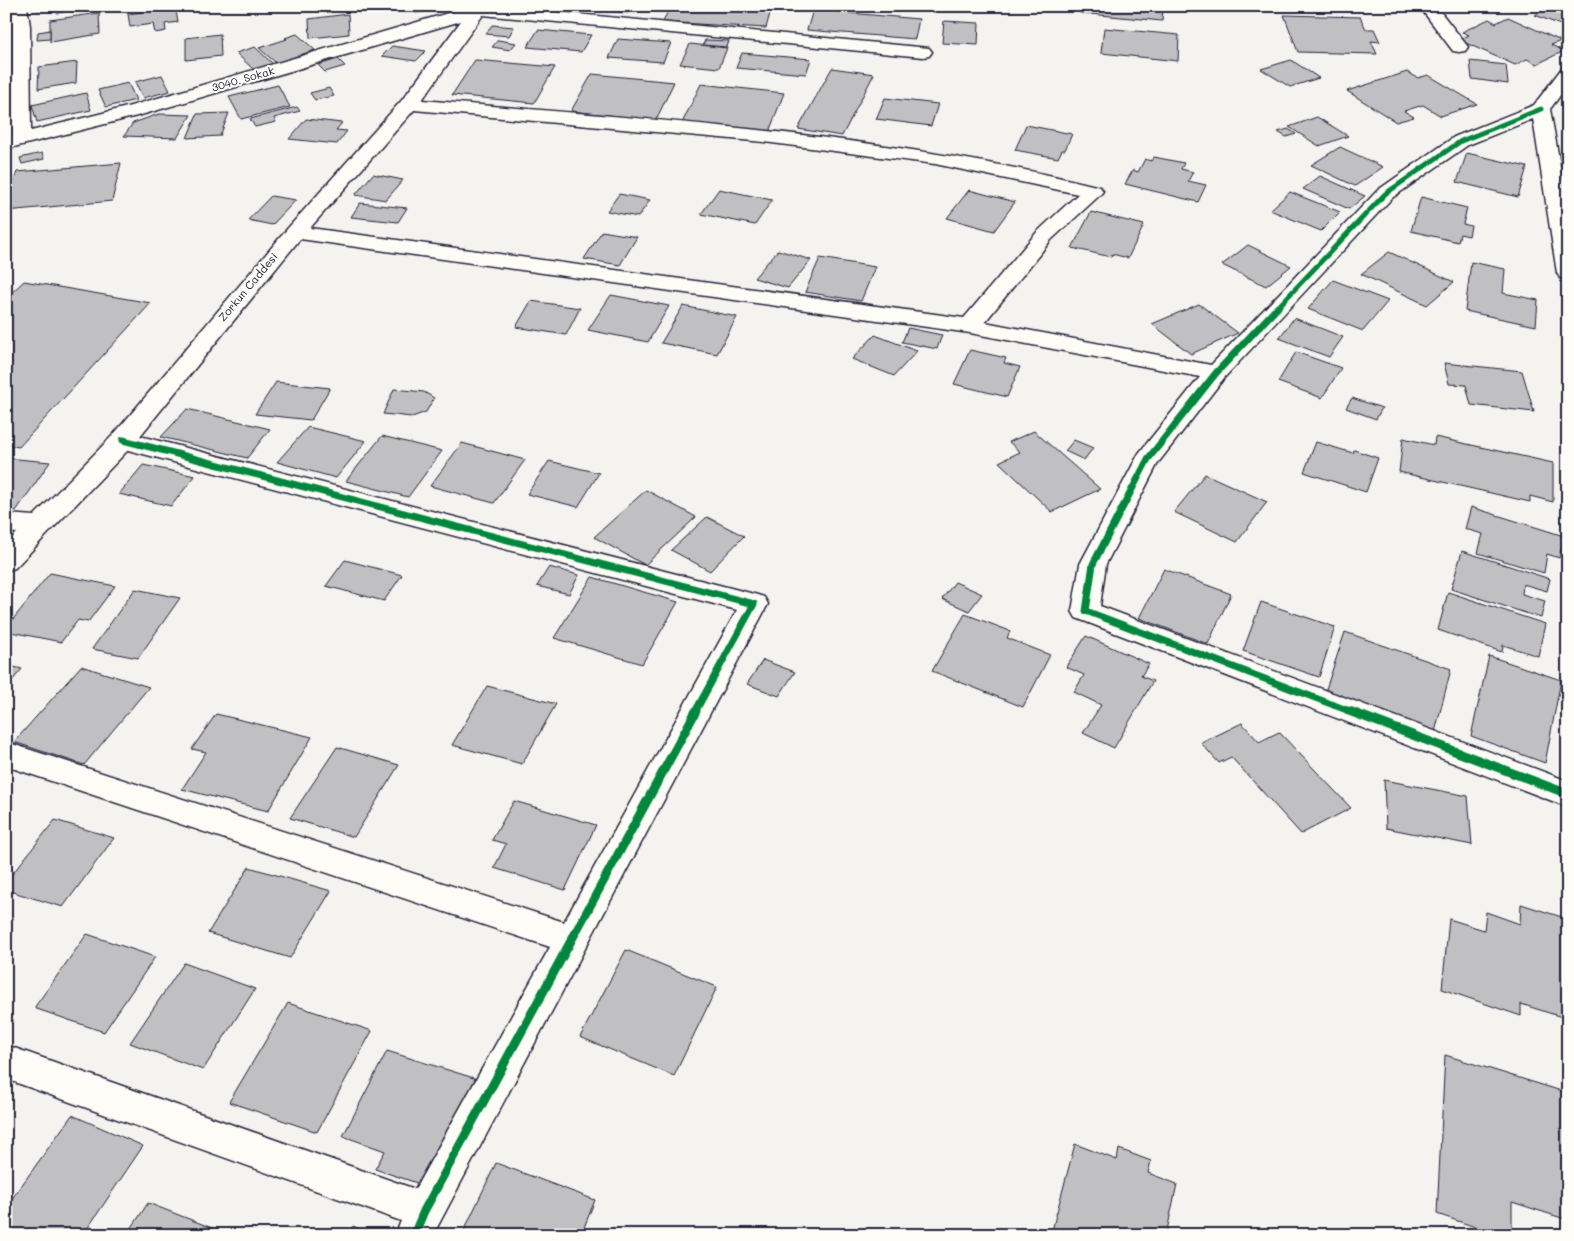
<svg xmlns="http://www.w3.org/2000/svg" width="1574" height="1241" font-family="Mali,sans-serif">
  <style>
    .building { fill: #c0bfc2; stroke: #22223b }
    .lines { fill: none; stroke-linecap: round; stroke-linejoin: round }
    .minor-casing { stroke: #22223b; stroke-width: 3 }
    .minor { fill: #fdfcf7; fill-rule: evenodd }
    .cycleway-far2-casing { stroke: #fdfcf7; stroke-width: 8 }
    .cycleway-far1-casing { stroke: #fdfcf7; stroke-width: 10 }
    .cycleway-casing { stroke: #fdfcf7; stroke-width: 12 }
    .cycleway-far2 { stroke: #00873e; stroke-width: 5 }
    .cycleway-far1 { stroke: #00873e; stroke-width: 7 }
    .cycleway { stroke: #00873e; stroke-width: 9 }
    .labels { text-anchor: middle; stroke-width: 4; stroke-linejoin: round; paint-order: stroke }
    .far-street-label { font-size: 11px; fill: #22223b; stroke: #fdfcf7 }
  </style>
  <rect width="100%" height="100%" fill="#f4f3ef"/>
  <filter id="ink" filterUnits="userSpaceOnUse"><feTurbulence type="fractalNoise" baseFrequency=".02" numOctaves="2"/><feDisplacementMap in="SourceGraphic" scale="10" xChannelSelector="R" yChannelSelector="G"/><feConvolveMatrix kernelMatrix="1 2 1 2 8 2 1 2 1" color-interpolation-filters="sRGB"/></filter>
  <g filter="url(#ink)">
    <!-- building -->
    <g class="building">
      <polygon points="36,6 99,6 57,13 56,7 37,10"/>
      <polygon points="140,6 175,6 178,22 165,24 166,31 155,33 153,24 130,27 128,14 141,12"/>
      <polygon points="415,6 452,6 451,10 415,13"/>
      <polygon points="552,6 631,6 628,13"/>
      <polygon points="670,6 772,6 766,28 663,22"/>
      <polygon points="1081,6 1163,6 1162,21 1080,13"/>
      <polygon points="1551,6 1568,6 1568,28 1535,15"/>
      <polygon points="813,10 919,19 915,39 807,30"/>
      <polygon points="99,13 100,34 50,42 50,20"/>
      <polygon points="348,14 349,34 310,38 309,19"/>
      <polygon points="1284,15 1360,17 1366,29 1374,29 1380,42 1371,41 1377,54 1298,52"/>
      <polygon points="1508,17 1561,41 1551,45 1564,51 1537,64 1527,59 1515,65 1459,40 1469,35 1462,32 1489,19 1496,23"/>
      <polygon points="944,21 979,23 978,45 942,43"/>
      <polygon points="492,25 514,27 509,36 486,34"/>
      <polygon points="1104,28 1179,35 1178,61 1101,53"/>
      <polygon points="50,30 50,39 37,40 38,32"/>
      <polygon points="538,30 591,35 581,52 527,47"/>
      <polygon points="220,34 221,56 186,60 186,38"/>
      <polygon points="297,34 315,50 276,63 259,48 287,39 285,38"/>
      <polygon points="618,39 671,43 663,62 609,58"/>
      <polygon points="498,40 516,43 510,50 492,47"/>
      <polygon points="705,40 729,41 727,47 703,45"/>
      <polygon points="690,44 727,48 719,68 680,64"/>
      <polygon points="392,46 426,51 416,61 382,56"/>
      <polygon points="255,47 273,64 254,70 236,53"/>
      <polygon points="742,53 811,59 806,74 736,68"/>
      <polygon points="338,59 345,66 325,72 318,65"/>
      <polygon points="475,60 555,67 534,103 452,95"/>
      <polygon points="1291,60 1319,78 1290,87 1261,69"/>
      <polygon points="1470,61 1506,65 1508,84 1472,79"/>
      <polygon points="77,62 76,83 38,89 39,67"/>
      <polygon points="832,68 874,74 842,136 798,129"/>
      <polygon points="1407,72 1418,78 1428,75 1477,104 1441,116 1423,105 1404,111 1414,117 1396,122 1347,91"/>
      <polygon points="592,74 674,82 656,120 571,111"/>
      <polygon points="162,75 170,91 143,98 135,82"/>
      <polygon points="128,83 136,100 106,107 98,90"/>
      <polygon points="701,84 784,93 769,132 682,123"/>
      <polygon points="278,85 290,107 241,119 229,97"/>
      <polygon points="329,88 334,96 315,100 310,93"/>
      <polygon points="86,93 91,110 37,122 32,105"/>
      <polygon points="885,98 938,104 931,126 876,119"/>
      <polygon points="297,107 300,111 274,118 276,122 255,127 250,119"/>
      <polygon points="229,113 220,136 187,138 197,114"/>
      <polygon points="159,114 191,115 177,138 124,136 133,123"/>
      <polygon points="1317,117 1348,136 1319,146 1289,127"/>
      <polygon points="306,119 342,123 336,130 347,131 337,144 289,139"/>
      <polygon points="1026,125 1072,134 1065,150 1062,150 1058,158 1015,150"/>
      <polygon points="1288,129 1296,134 1286,137 1278,132"/>
      <polygon points="1340,147 1383,167 1355,186 1311,165"/>
      <polygon points="42,153 44,159 22,164 20,158"/>
      <polygon points="1467,153 1527,167 1518,197 1457,182"/>
      <polygon points="1154,157 1184,163 1181,169 1193,172 1188,181 1206,185 1198,202 1125,184 1133,170 1138,172 1145,159 1151,161"/>
      <polygon points="121,163 112,201 6,211 6,204 17,172"/>
      <polygon points="373,174 403,180 386,200 355,195"/>
      <polygon points="1320,176 1365,196 1349,209 1303,189"/>
      <polygon points="719,189 772,200 755,225 701,214"/>
      <polygon points="969,190 1015,202 994,231 947,218"/>
      <polygon points="1290,192 1340,212 1321,231 1270,210"/>
      <polygon points="619,194 650,200 638,217 607,211"/>
      <polygon points="271,196 296,200 272,225 248,220"/>
      <polygon points="1421,197 1467,208 1463,224 1471,226 1469,236 1460,234 1458,242 1411,231"/>
      <polygon points="360,203 407,208 398,222 351,217"/>
      <polygon points="1091,212 1144,225 1128,258 1112,254 1111,257 1072,248"/>
      <polygon points="602,231 637,237 620,265 584,259"/>
      <polygon points="1248,245 1291,266 1266,286 1222,265"/>
      <polygon points="778,250 811,260 788,288 754,278"/>
      <polygon points="1389,252 1454,282 1427,305 1361,274"/>
      <polygon points="820,258 875,267 861,301 805,292"/>
      <polygon points="1471,262 1505,269 1503,293 1538,300 1536,326 1465,311"/>
      <polygon points="1333,280 1388,301 1363,331 1308,309"/>
      <polygon points="24,281 151,303 19,447 6,445 6,298"/>
      <polygon points="611,295 669,306 648,342 588,330"/>
      <polygon points="531,301 580,308 566,335 516,327"/>
      <polygon points="1199,304 1238,333 1191,354 1152,324"/>
      <polygon points="683,306 737,317 717,354 661,343"/>
      <polygon points="1294,318 1343,337 1329,357 1279,338"/>
      <polygon points="908,328 942,335 937,349 902,342"/>
      <polygon points="875,335 917,351 894,376 852,359"/>
      <polygon points="970,350 1006,358 1004,363 1020,367 1007,397 954,384"/>
      <polygon points="1296,352 1341,368 1322,398 1278,382"/>
      <polygon points="1444,363 1522,371 1534,412 1471,405 1466,385 1449,384"/>
      <polygon points="276,382 330,388 311,420 255,414"/>
      <polygon points="394,389 424,392 434,398 426,412 412,417 383,414"/>
      <polygon points="1352,398 1382,408 1376,419 1346,408"/>
      <polygon points="187,409 270,429 247,458 161,437"/>
      <polygon points="308,427 366,441 336,478 277,462"/>
      <polygon points="1034,431 1100,489 1052,512 999,462 1020,452 1009,442"/>
      <polygon points="382,436 442,451 408,497 346,481"/>
      <polygon points="1435,437 1553,463 1553,502 1530,496 1530,502 1399,472 1403,438 1434,445"/>
      <polygon points="1074,440 1093,448 1084,460 1065,451"/>
      <polygon points="1316,442 1353,453 1354,450 1378,458 1366,492 1304,472"/>
      <polygon points="462,443 525,460 494,503 430,486"/>
      <polygon points="6,458 50,462 16,511 6,510"/>
      <polygon points="549,461 599,473 578,507 527,494"/>
      <polygon points="143,465 195,476 171,506 119,494"/>
      <polygon points="1205,474 1267,502 1237,542 1174,512"/>
      <polygon points="646,490 696,517 645,565 594,537"/>
      <polygon points="1471,507 1564,536 1559,558 1547,554 1544,573 1478,553 1483,534 1465,529"/>
      <polygon points="707,517 744,536 710,571 671,550"/>
      <polygon points="1462,551 1550,579 1547,591 1523,584 1522,594 1545,601 1541,618 1451,589"/>
      <polygon points="345,560 402,575 384,601 326,586"/>
      <polygon points="549,567 579,575 569,594 537,586"/>
      <polygon points="1164,569 1231,594 1208,644 1139,618"/>
      <polygon points="50,573 115,586 88,622 78,620 61,642 6,631 6,628"/>
      <polygon points="592,577 678,602 642,664 554,638"/>
      <polygon points="955,582 982,594 969,611 942,599"/>
      <polygon points="135,589 180,598 138,658 92,649"/>
      <polygon points="1448,592 1545,624 1538,656 1503,645 1502,652 1438,630"/>
      <polygon points="1261,602 1335,627 1319,677 1243,651"/>
      <polygon points="965,614 1010,631 1007,638 1050,655 1023,707 932,671"/>
      <polygon points="1345,632 1451,669 1435,732 1325,692"/>
      <polygon points="1086,636 1149,664 1141,676 1153,681 1114,748 1083,733 1101,705 1074,692 1084,675 1066,667"/>
      <polygon points="1489,656 1561,680 1545,763 1471,736"/>
      <polygon points="763,660 795,672 779,696 747,684"/>
      <polygon points="6,665 22,669 6,688"/>
      <polygon points="81,666 149,687 84,765 14,742"/>
      <polygon points="487,686 556,704 522,764 452,745"/>
      <polygon points="216,714 312,737 268,811 182,789 206,752 192,749"/>
      <polygon points="1242,723 1259,742 1279,732 1351,808 1301,834 1231,757 1219,763 1201,743"/>
      <polygon points="337,747 399,765 354,837 290,818"/>
      <polygon points="1384,780 1468,796 1472,845 1386,828"/>
      <polygon points="514,801 596,825 565,890 494,868 506,844 492,840"/>
      <polygon points="55,820 114,838 63,907 6,890 6,882"/>
      <polygon points="249,867 331,891 290,958 208,933"/>
      <polygon points="1521,904 1568,919 1568,1019 1521,1004 1521,1016 1442,989 1449,919 1484,930 1486,912 1520,924"/>
      <polygon points="87,934 155,957 104,1032 34,1008"/>
      <polygon points="626,950 717,987 674,1076 580,1037"/>
      <polygon points="184,963 255,989 203,1070 130,1043"/>
      <polygon points="288,1003 372,1031 317,1132 229,1102"/>
      <polygon points="387,1051 477,1079 426,1186 375,1169 385,1151 343,1136"/>
      <polygon points="1445,1055 1568,1093 1568,1220 1512,1202 1512,1235 1499,1235 1437,1214"/>
      <polygon points="72,1115 143,1146 83,1235 6,1234 6,1207"/>
      <polygon points="1075,1144 1117,1160 1119,1149 1151,1161 1148,1173 1177,1184 1166,1235 1051,1234"/>
      <polygon points="496,1163 595,1200 581,1235 462,1235"/>
      <polygon points="148,1203 230,1235 127,1235"/>
      <polygon points="353,1226 373,1235 348,1235"/>
    </g>
    <g class="lines">
      <defs>
        <g id="minor">
          <path d="M10,6H27L30,26L31,131L127,107L472,6H494L929,48L932,52L929,56L923,57L483,15L422,100C648,120 878,132 1100,187L1103,191L1100,195L1051,240L985,322L1211,365L1378,190L1454,137L1534,105L1562,68L1568,67V85L1550,109L1568,209V279L1560,278L1557,273L1533,119L1468,145L1392,198L1224,378L1158,463L1106,564L1100,606L1568,781V807L1076,618L1072,611L1080,564L1139,453L1200,377L970,333L300,239L140,436L754,594L764,597L768,604L433,1235H395L401,1221L6,1079V1045L415,1189L550,947L6,766V742L564,922L737,610L128,450L15,568L6,571V544L17,533L6,532V514L34,516L114,434L288,228L402,100L461,21L141,115L6,149V137L12,136V26ZM414,110L764,142L935,164L1078,194L1037,232L964,318L310,228Z"/>
          <polygon points="1419,6 1436,6 1468,47 1465,51 1459,52 1453,51"/>
        </g>
      </defs>
      <!-- minor casing -->
      <use href="#minor" class="minor-casing"/>
      <!-- minor -->
      <use href="#minor" class="minor"/>
      <defs>
        <polyline id="cycleway-far2" points="1277,308 1385,194 1461,141 1541,109"/>
        <g id="cycleway-far1">
          <polyline points="1278,307 1216,373 1148,459 1093,564 1086,611 1352,712"/>
          <polyline points="123,440 754,604 695,712"/>
        </g>
        <g id="cycleway">
          <polyline points="1349,711 1568,794"/>
          <polyline points="414,1235 424,1211 696,711"/>
        </g>
      </defs>
      <!-- cycleway-far2 casing -->
      <use href="#cycleway-far2" class="cycleway-far2-casing"/>
      <!-- cycleway-far1 casing -->
      <use href="#cycleway-far1" class="cycleway-far1-casing"/>
      <!-- cycleway casing -->
      <use href="#cycleway" class="cycleway-casing"/>
      <!-- cycleway-far2 -->
      <use href="#cycleway-far2" class="cycleway-far2"/>
      <!-- cycleway-far1 -->
      <use href="#cycleway-far1" class="cycleway-far1"/>
      <!-- cycleway -->
      <use href="#cycleway" class="cycleway"/>
    </g>
  </g>
  <g class="labels">
    <!-- far-street labels -->
    <g class="far-street-label">
      <text transform="translate(243 79) rotate(-16)" y="4">3040. Sokak</text>
      <text transform="translate(248 287) rotate(-50)" y="4">Zorkun Caddesi</text>
    </g>
  </g>
  <!-- margin -->
  <rect width="1574" height="1241" fill="none" stroke="#fdfcf7" stroke-width="25"/>
  <rect x="12" y="12" width="1549" height="1216" fill="none" stroke="#22223b" stroke-width="2" filter="url(#ink)"/>
</svg>
